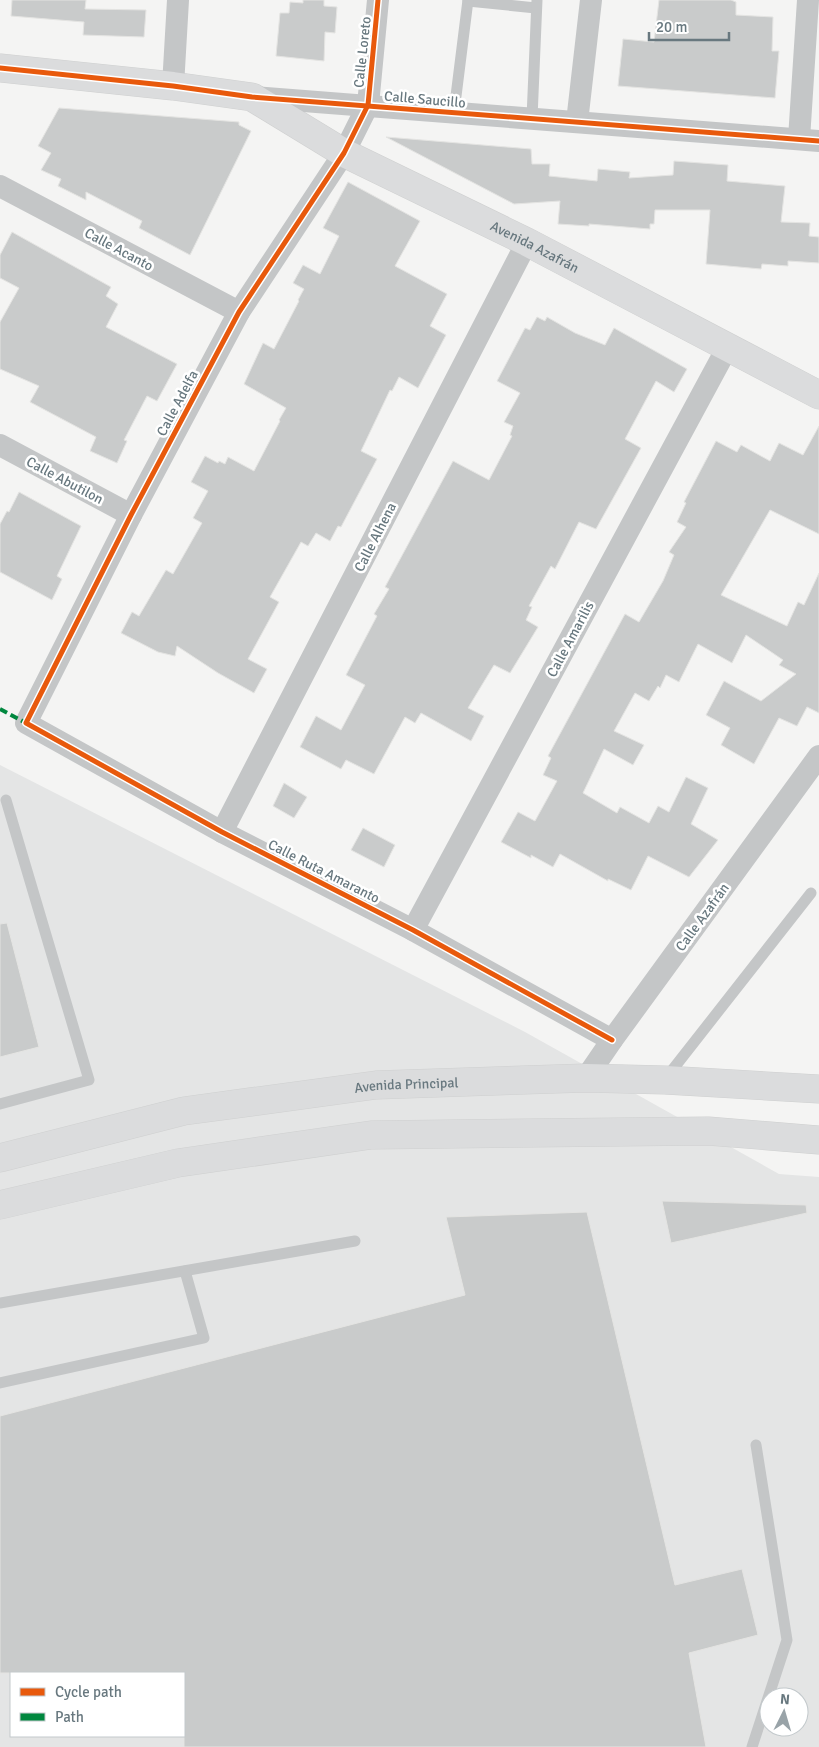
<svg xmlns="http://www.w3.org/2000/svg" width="819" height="1747" font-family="Signika,sans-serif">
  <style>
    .built { fill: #e4e5e5; fill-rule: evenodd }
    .building { fill: #c9cbcb; stroke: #e4e4e2 }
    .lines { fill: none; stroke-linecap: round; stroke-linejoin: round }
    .secondary-casing { stroke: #cfd0d0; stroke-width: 29 }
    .lane { stroke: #c4c6c7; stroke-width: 11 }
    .street { stroke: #c4c6c7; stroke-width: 22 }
    .secondary { stroke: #dbdcdd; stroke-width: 28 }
    .quiet { stroke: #00873e; stroke-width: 4; stroke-dasharray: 8 4; stroke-linecap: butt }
    .cycleway-casing { stroke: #fff; stroke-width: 8 }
    .cycleway { stroke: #e8590c; stroke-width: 5 }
    .labels { text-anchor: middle; stroke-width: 5; stroke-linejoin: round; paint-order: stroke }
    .street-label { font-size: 14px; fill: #68787f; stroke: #fff }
  </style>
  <rect width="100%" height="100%" fill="#f4f4f3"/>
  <!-- built -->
  <path class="built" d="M0,765L525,1032L779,1174L819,1177V1747H0ZM11,1673H184V1736H11ZM769,1697H799V1727H769Z"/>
  <!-- building -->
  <g class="building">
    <polygon points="12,0 86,0 85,9 146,10 144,37 83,35 84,22 11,16"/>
    <polygon points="303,0 324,0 324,6 337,7 335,33 325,32 324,61 276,56 280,13 289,13 290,2 303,3"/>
    <polygon points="659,0 731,0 736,2 736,15 773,17 772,51 779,51 775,98 618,86 623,39 654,42"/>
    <polygon points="59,108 239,122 239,125 251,131 190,255 139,228 142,221 86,192 86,200 58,186 61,179 41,170 51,153 38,146"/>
    <polygon points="386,137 531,149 532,164 550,164 549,176 597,181 598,169 630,172 629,178 673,175 674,161 728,165 727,181 785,186 781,222 810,223 809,236 819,237 819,263 788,261 788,266 762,264 761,269 706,264 710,210 655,210 654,224 650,224 650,229 589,224 589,226 558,224 560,201 514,204"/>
    <polygon points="348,182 420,221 395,266 447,294 430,326 446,335 418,388 399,377 392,391 390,390 361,451 377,459 341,527 338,526 330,541 316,533 308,546 301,542 270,597 279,602 248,659 267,669 254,693 218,673 177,646 175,656 158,652 121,633 132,612 139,616 166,570 173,574 202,523 193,518 208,491 191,482 205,456 218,463 219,461 225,464 228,457 254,471 280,421 279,420 286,408 244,384 263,343 274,349 299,301 298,300 304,289 293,283 303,265 320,274 339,236 323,228"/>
    <polygon points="12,232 111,287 106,296 118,304 106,327 177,364 157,401 147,396 124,440 127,441 117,463 90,451 96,437 30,402 39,386 0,369 0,322 19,288 0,278 0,255"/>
    <polygon points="537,317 545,321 547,317 575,333 605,345 614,328 687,369 674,392 656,381 625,439 641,448 596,529 579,522 555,569 551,566 529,606 532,607 526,620 538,627 510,673 494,665 468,708 484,716 471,741 421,713 415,723 405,717 374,774 346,760 341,769 300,747 316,716 341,730 365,685 346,675 377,616 374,614 389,589 385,587 453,461 489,480 512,436 510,435 513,426 504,422 520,393 497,381 525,328 530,330"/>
    <polygon points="819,426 819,534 770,510 721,595 787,626 798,602 804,605 819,573 819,713 807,707 797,726 779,718 754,764 721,745 730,728 706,715 724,681 761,701 796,674 779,665 783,660 746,635 732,663 698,644 679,682 666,675 660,688 658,686 649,701 635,693 614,731 644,745 633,765 604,749 583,793 617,813 620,807 649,823 658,806 669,812 686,777 708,788 691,824 718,840 689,877 648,856 631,890 608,879 608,881 560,854 553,867 531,855 531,858 501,842 518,812 535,821 557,781 543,775 551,758 548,756 625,614 639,622 663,581 674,555 669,552 686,527 677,522 686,503 684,502 716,441 737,452 741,445 770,461 779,443 803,455"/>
    <polygon points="19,492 81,526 57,576 62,579 52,600 0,572 0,524 7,511 9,512"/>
    <polygon points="284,783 307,797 294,818 273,806"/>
    <polygon points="363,828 395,845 384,867 351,850"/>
    <polygon points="7,923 39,1047 0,1057 0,924"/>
    <polygon points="662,1201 806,1205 807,1213 671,1243"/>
    <polygon points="587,1212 675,1585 742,1569 758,1635 689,1653 706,1747 184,1747 184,1673 0,1673 0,1416 465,1295 446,1217"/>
  </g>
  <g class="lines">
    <defs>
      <g id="secondary">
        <path id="s1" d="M0,68L173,86L252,97L344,153L527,242L819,395"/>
        <path id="s2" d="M0,1158L184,1111L376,1085L586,1078L665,1080L819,1089"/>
        <polyline points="0,1205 178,1163 371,1135 708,1131 819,1140"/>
      </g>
    </defs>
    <!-- secondary casing -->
    <use href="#secondary" class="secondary-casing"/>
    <!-- lane -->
    <g class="lane">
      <polyline points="468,1 536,8"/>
      <polyline points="454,112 468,0"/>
      <polyline points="532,118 537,0"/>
      <polyline points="666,1078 811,893"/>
      <polyline points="0,1104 89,1080 6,800"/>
      <polyline points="0,1303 355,1241"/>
      <polyline points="0,1383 204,1338 185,1271"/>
      <polyline points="752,1747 787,1640 756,1445"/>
    </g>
    <!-- street -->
    <g class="street">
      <polyline points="378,0 368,105 344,153 239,312 131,515 26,723 222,832 413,930 612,1040"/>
      <polyline points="173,86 178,0"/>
      <polyline points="252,97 819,141"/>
      <polyline points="577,122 591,0"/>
      <polyline points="799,139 808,0"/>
      <polyline points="0,186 239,312"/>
      <polyline points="0,445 131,515"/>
      <polyline points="222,832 527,242"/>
      <polyline points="413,930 727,348"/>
      <polyline points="586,1078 612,1040 819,756"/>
    </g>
    <!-- secondary -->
    <use href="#secondary" class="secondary"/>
    <!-- quiet -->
    <polyline class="quiet" points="0,709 26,723"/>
    <defs>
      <g id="cycleway">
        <polyline points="378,0 368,105 344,153 239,312 131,515 26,723 222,832 413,930 612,1040"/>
        <polyline points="0,68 173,86 252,97 819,141"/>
      </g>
    </defs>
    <!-- cycleway casing -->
    <use href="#cycleway" class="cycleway-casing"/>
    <!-- cycleway -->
    <use href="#cycleway" class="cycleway"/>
  </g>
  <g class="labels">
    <!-- street labels -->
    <g class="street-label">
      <text transform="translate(362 52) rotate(-84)" y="5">Calle Loreto</text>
      <text transform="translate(425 99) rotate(5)" y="5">Calle Saucillo</text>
      <text dy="5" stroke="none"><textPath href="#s1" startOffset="574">Avenida Azafrán</textPath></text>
      <text transform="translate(119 249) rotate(28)" y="5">Calle Acanto</text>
      <text transform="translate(177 403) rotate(-62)" y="5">Calle Adelfa</text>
      <text transform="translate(65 480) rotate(28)" y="5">Calle Abutilon</text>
      <text transform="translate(375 537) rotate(-63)" y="5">Calle Alhena</text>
      <text transform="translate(570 639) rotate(-62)" y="5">Calle Amarilis</text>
      <text transform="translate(324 871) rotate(27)" y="5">Calle Ruta Amaranto</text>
      <text transform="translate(702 917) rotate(-54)" y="5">Calle Azafrán</text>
      <text dy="5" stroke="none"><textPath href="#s2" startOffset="414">Avenida Principal</textPath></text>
    </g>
  </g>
  <!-- legend -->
  <rect x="10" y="1672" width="175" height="65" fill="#ffffff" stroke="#c3c9cc"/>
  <rect x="20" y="1688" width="25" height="8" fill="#e8590c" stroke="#c3c9cc"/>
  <text x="55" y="1697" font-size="15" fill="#68787f">Cycle path</text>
  <rect x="20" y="1713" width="25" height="8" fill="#00873e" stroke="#c3c9cc"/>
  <text x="55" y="1722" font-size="15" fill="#68787f">Path</text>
  <!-- north arrow -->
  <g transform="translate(784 1712) rotate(5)"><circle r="24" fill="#ffffff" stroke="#c3c9cc"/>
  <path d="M0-4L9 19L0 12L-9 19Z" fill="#99a3a8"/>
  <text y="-8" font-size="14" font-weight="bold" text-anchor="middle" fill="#68787f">N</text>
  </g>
  <!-- scale -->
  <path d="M649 32v8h80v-8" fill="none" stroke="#68787f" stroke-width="2.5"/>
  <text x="656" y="32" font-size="15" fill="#68787f" stroke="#ffffff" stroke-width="4" paint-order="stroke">20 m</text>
</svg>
